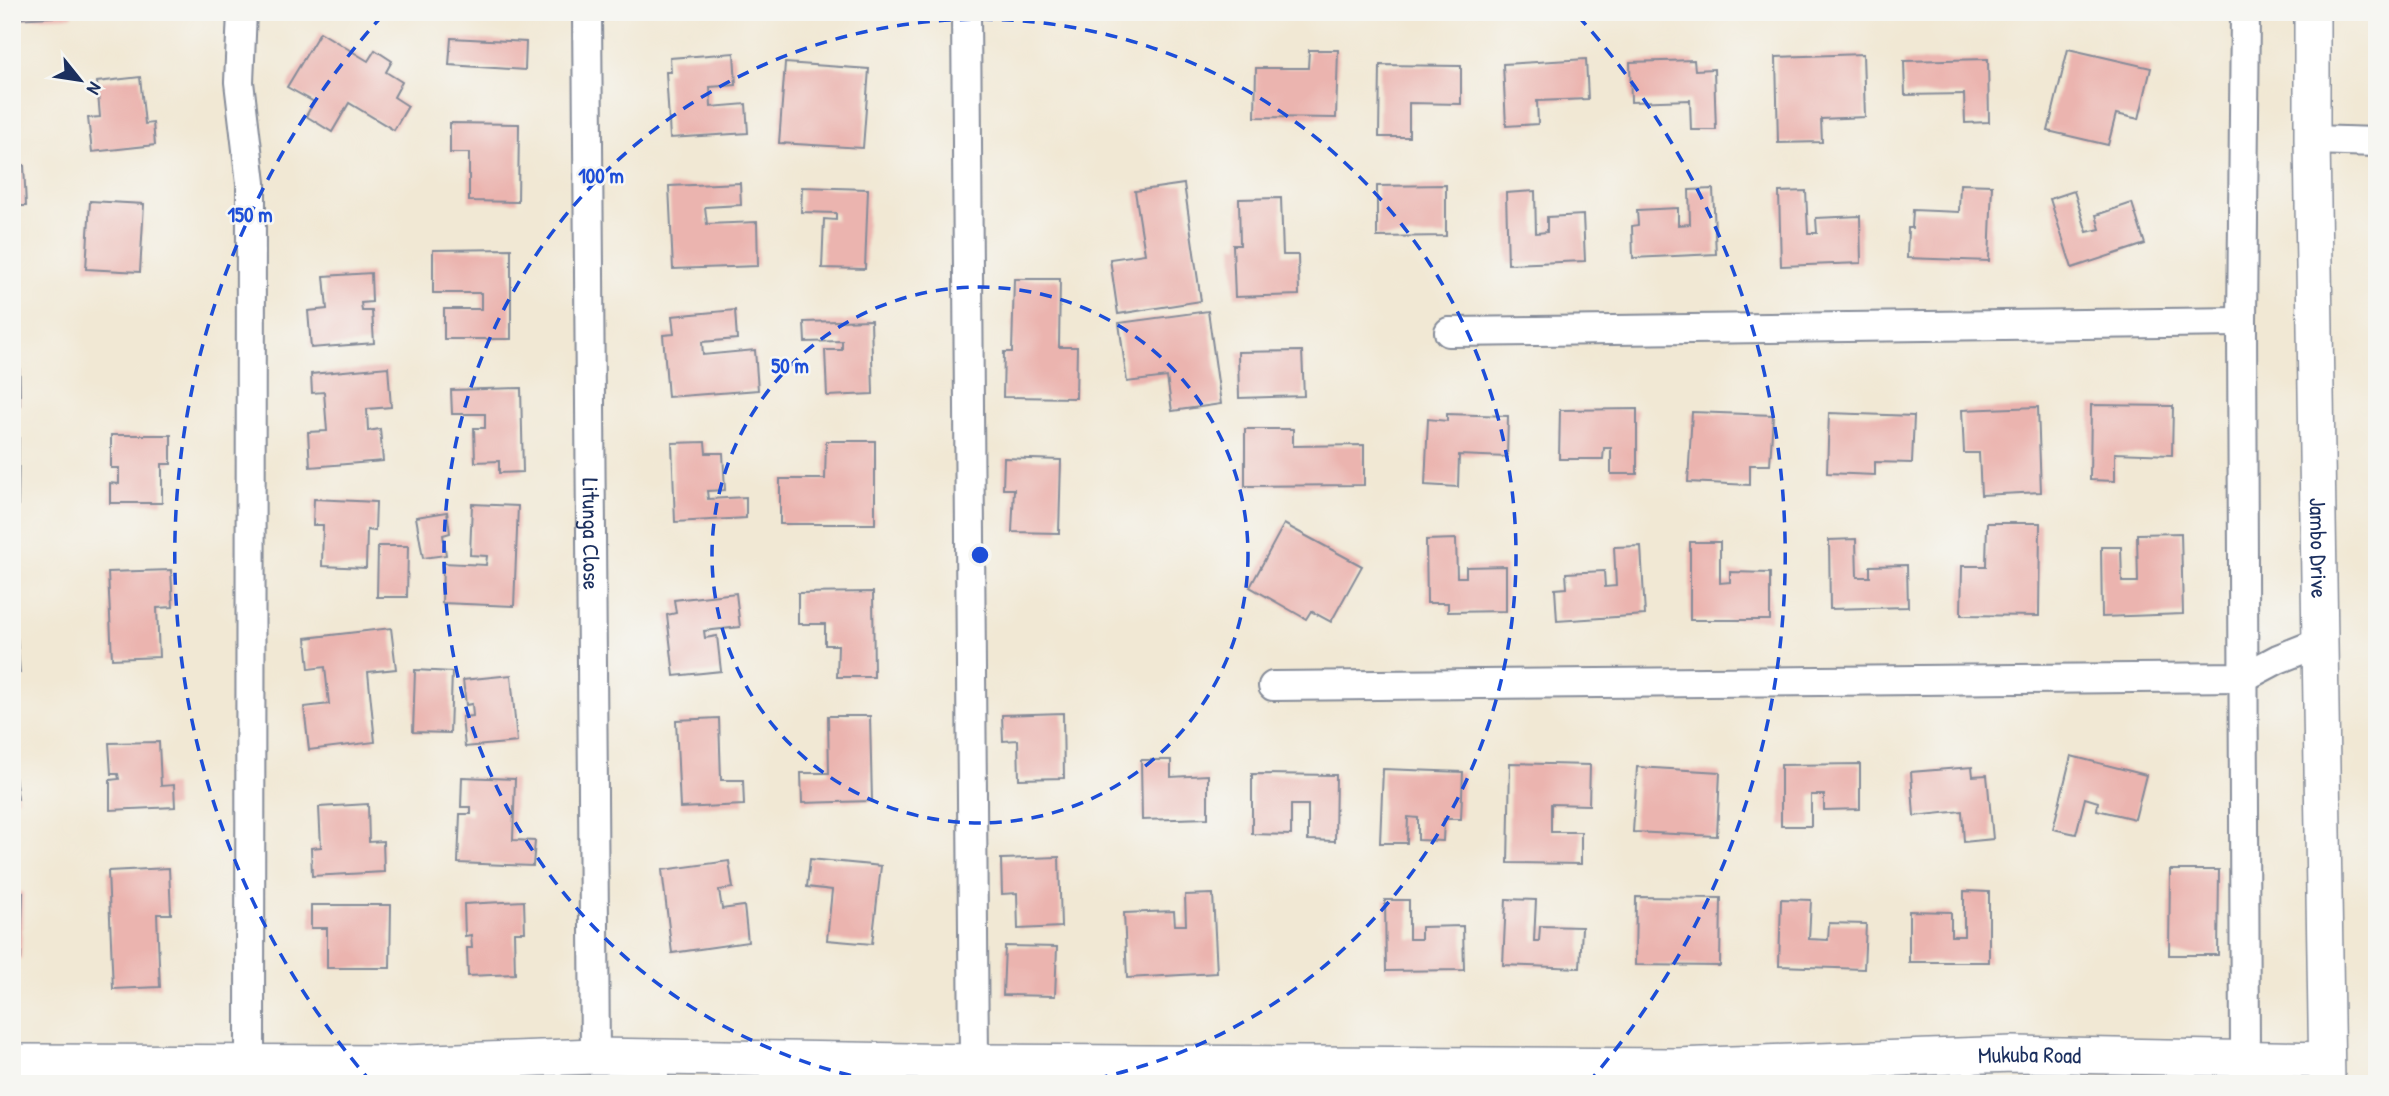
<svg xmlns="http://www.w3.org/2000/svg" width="2389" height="1096" font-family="'Patrick Hand',sans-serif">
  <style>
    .building { fill: #ebb4af }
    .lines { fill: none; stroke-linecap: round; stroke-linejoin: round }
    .minor-casing { stroke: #868c99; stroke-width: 32 }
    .tertiary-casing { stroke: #868c99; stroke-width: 38 }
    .minor { stroke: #fff; stroke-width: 28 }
    .tertiary { stroke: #fff; stroke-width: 35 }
    .ring { fill: none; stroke: #1d4ed8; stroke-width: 3.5; stroke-dasharray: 12 9 }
    .labels { text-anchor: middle; stroke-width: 5; stroke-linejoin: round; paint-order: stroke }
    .street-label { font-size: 23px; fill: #1b2f5e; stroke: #f6f6f2 }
    .centre { fill: #1d4ed8; stroke: #f6f6f2; stroke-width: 3.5 }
    .ring-label { font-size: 21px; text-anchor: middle; font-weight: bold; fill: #1d4ed8; stroke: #f6f6f2; stroke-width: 5; stroke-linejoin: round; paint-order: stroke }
  </style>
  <rect width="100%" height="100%" fill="#f6f6f2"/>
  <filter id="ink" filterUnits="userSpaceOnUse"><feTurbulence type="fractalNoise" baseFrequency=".0143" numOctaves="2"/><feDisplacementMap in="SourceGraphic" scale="14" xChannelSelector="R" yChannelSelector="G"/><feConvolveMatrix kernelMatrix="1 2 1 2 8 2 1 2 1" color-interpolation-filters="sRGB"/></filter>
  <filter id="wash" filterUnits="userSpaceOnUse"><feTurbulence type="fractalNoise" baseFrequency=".00686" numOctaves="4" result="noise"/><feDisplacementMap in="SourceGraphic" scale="28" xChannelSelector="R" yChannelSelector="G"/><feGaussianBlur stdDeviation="1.57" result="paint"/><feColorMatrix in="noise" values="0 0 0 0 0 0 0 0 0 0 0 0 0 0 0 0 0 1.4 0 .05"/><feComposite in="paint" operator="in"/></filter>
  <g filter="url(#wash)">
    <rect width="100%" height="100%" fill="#f1e8d4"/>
    <g id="blocks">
      <!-- building -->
      <g class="building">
        <polygon points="12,12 72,12 73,16 12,19"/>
        <polygon points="320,32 368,61 375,50 392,61 386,72 402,82 394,97 408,106 394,130 349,103 332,132 306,116 314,102 287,87"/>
        <polygon points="451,38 526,42 525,70 449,65"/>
        <polygon points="2068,49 2151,68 2139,119 2116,114 2108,145 2048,131"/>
        <polygon points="1309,50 1338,50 1336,118 1255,117 1256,68 1308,68"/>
        <polygon points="734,53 736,85 710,87 711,107 746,104 748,133 670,138 666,72 671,72 670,58"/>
        <polygon points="1863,54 1865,117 1821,119 1822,142 1778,143 1776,57"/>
        <polygon points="1586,59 1588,99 1537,101 1538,124 1506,126 1503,64"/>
        <polygon points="1988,59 1989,122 1965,123 1964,94 1905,95 1904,61"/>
        <polygon points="1694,60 1695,70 1714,69 1716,130 1691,130 1690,100 1631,102 1630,62"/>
        <polygon points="785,63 869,69 863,148 779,143"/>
        <polygon points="1380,65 1461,66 1461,104 1409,103 1409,137 1379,137"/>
        <polygon points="140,77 145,124 153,123 155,145 92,152 88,118 100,117 97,82"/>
        <polygon points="12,87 14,87 21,146 12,147"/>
        <polygon points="450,123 519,124 518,202 469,201 469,153 450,153"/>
        <polygon points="24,165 26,206 12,206 12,166"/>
        <polygon points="740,183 741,205 705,207 707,224 757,222 758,266 673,269 669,186"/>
        <polygon points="1184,184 1201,301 1118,314 1110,259 1145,254 1135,191"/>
        <polygon points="1960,184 1992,185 1989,261 1907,258 1908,228 1912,228 1913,210 1959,212"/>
        <polygon points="1446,185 1446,236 1377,237 1377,186"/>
        <polygon points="802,187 868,189 865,269 822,268 824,219 836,220 836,213 801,212"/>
        <polygon points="1713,189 1716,254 1633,258 1632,226 1638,225 1637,210 1678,208 1678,225 1690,224 1689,190"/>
        <polygon points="1535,191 1536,233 1547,232 1547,217 1583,215 1585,261 1508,264 1506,193"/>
        <polygon points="1806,191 1808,233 1817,233 1816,218 1860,216 1861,263 1781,266 1779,192"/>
        <polygon points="2074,191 2087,232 2100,229 2096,215 2132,203 2145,244 2072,268 2050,199"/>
        <polygon points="1281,198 1283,255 1298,255 1299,295 1235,297 1233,245 1240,245 1239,199"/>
        <polygon points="90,201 144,204 140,272 86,269"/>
        <polygon points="511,249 511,339 444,339 444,309 481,309 481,293 433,293 433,250"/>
        <polygon points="371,273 372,302 361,303 362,311 372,311 374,343 311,348 308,311 327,309 324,276"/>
        <polygon points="1014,279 1060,279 1059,347 1077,347 1076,398 1003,397 1004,352 1012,352"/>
        <polygon points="735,310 737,339 702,342 703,355 755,350 758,390 668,397 663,335 674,334 672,316"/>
        <polygon points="1208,311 1221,404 1172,411 1167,377 1127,382 1119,323"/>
        <polygon points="871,320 873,394 827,396 825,350 842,350 842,341 805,342 804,322"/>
        <polygon points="19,341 20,405 12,405 12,342"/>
        <polygon points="1302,351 1304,396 1239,398 1238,352"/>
        <polygon points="388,367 391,407 367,409 368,431 380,429 383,461 310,467 308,432 327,431 324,392 312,393 311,374"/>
        <polygon points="521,388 523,472 499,473 499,461 475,462 474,428 485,428 485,414 452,414 451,390"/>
        <polygon points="2091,405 2173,406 2172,455 2115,453 2115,481 2090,480"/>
        <polygon points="2038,407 2041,492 1981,495 1979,453 1964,453 1962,410"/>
        <polygon points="1637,409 1637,474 1611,474 1611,448 1604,448 1603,459 1559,459 1560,410"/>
        <polygon points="1692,412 1773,415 1770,465 1750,465 1750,485 1688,482"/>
        <polygon points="1829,413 1914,416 1912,463 1875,462 1875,475 1827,473"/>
        <polygon points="1447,414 1508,416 1507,457 1459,455 1458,487 1425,485 1428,419 1447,421"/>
        <polygon points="1245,429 1293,429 1293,446 1364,445 1364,485 1245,486"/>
        <polygon points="111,435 171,435 171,464 162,464 162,503 110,503 110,483 119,484 119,468 111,468"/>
        <polygon points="12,437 19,437 18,507 12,507"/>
        <polygon points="826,441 875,441 875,524 780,524 780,479 825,479"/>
        <polygon points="705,442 706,453 723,453 725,490 707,491 708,499 746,497 746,518 675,522 672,443"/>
        <polygon points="1004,458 1061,460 1059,533 1012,532 1014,489 1003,489"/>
        <polygon points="314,499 376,502 375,531 367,530 366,568 322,566 323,525 313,525"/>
        <polygon points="472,504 518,506 514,606 442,603 443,563 486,565 487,556 470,555"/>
        <polygon points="447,512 450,533 443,535 446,555 423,558 416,517"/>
        <polygon points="1987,523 2040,523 2039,616 1961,615 1962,566 1986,566"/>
        <polygon points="1284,524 1362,566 1331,622 1311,611 1306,619 1250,587"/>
        <polygon points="2181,533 2183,614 2102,617 2101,547 2121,547 2122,582 2138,582 2137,534"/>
        <polygon points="1456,539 1457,577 1466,577 1466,567 1506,566 1506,611 1448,612 1448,603 1427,603 1426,540"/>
        <polygon points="1856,539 1857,577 1870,577 1870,566 1907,565 1908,607 1830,609 1829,540"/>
        <polygon points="1690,542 1720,542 1720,583 1730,582 1730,572 1770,573 1770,620 1690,620"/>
        <polygon points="378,546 408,546 407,597 377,597"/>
        <polygon points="1641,546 1645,615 1557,621 1555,589 1567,588 1566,573 1604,571 1605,587 1616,586 1614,547"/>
        <polygon points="171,570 173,607 157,608 159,657 112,659 108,572"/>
        <polygon points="873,592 874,677 837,677 838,645 825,645 825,624 798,624 798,593"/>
        <polygon points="736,593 740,627 704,631 705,638 717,636 721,671 674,676 667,615 676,613 674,600"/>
        <polygon points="12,612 15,612 20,673 12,673"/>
        <polygon points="391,628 396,669 368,672 375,742 309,750 304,707 329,704 325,667 309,669 306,638"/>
        <polygon points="415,670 452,672 450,733 413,732"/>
        <polygon points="511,675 517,742 465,747 462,717 473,716 472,704 466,705 463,680"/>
        <polygon points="1063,713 1064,778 1019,779 1018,740 1003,741 1002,715"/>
        <polygon points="828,716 870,716 872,801 802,803 801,773 829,773"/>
        <polygon points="719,718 721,780 743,780 744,805 680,808 676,720"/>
        <polygon points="159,742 161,786 174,785 175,807 110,810 110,780 119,779 118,774 111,774 109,743"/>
        <polygon points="2071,756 2146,775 2135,819 2097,810 2098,802 2085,798 2076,834 2053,829"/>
        <polygon points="1141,760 1171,760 1171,777 1208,775 1208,818 1142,820"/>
        <polygon points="1510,763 1590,765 1589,805 1551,804 1551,832 1581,832 1581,864 1508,863"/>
        <polygon points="1860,764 1860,809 1824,810 1824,795 1811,795 1811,826 1781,826 1781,765"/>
        <polygon points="1637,767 1720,772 1717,836 1633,832"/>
        <polygon points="1972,767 1973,776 1987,775 1993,839 1964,842 1962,811 1914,816 1911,772"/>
        <polygon points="14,769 18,799 12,800 12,770"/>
        <polygon points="1383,769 1463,772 1461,819 1444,819 1443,841 1418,840 1418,818 1408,817 1407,843 1380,843"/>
        <polygon points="1252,774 1336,775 1335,841 1308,840 1308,805 1291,805 1291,835 1252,834"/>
        <polygon points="462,777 515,779 513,840 535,841 533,866 458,863 460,814 471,814 471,807 461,807"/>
        <polygon points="368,804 369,842 383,841 384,872 312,876 311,848 321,847 319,807"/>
        <polygon points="1059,857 1061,927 1018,929 1017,893 1002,894 1001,859"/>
        <polygon points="810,859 881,866 872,944 827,940 832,890 807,887"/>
        <polygon points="729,861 733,888 719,890 722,909 744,906 748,942 672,953 662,870"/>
        <polygon points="169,868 171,914 157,914 160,987 113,989 108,871"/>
        <polygon points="2170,870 2219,870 2218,955 2169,955"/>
        <polygon points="12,891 23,892 21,959 12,959"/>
        <polygon points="1964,891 1989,892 1989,962 1909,962 1909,911 1951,912 1951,936 1964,936"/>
        <polygon points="1213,894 1217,973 1127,978 1124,913 1174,911 1175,925 1186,925 1185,895"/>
        <polygon points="1636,897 1721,898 1720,966 1635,965"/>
        <polygon points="1506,899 1536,900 1534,941 1539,941 1540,926 1582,927 1580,968 1503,965"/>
        <polygon points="1781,899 1811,900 1809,939 1828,940 1829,923 1866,924 1864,969 1779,966"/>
        <polygon points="1385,900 1409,900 1409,939 1421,939 1421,927 1463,926 1464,970 1386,971"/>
        <polygon points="524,901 525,932 514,932 515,974 468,976 467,948 472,948 471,935 465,936 464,904"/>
        <polygon points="311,905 391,905 390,968 327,968 327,928 311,928"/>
        <polygon points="1005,946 1057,947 1055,996 1003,995"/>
      </g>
    </g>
  </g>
  <g filter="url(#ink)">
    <use href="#blocks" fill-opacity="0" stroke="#868c99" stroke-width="2"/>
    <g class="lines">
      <defs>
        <g id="minor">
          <polyline points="242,12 239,82 251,183 250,1062"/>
          <path id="s1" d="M587,12L595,1056"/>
          <polyline points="966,12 974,1062"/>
          <polyline points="2312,140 2377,142"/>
          <polyline points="1449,332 2242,322"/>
          <polyline points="1273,686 2244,677 2278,659 2321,642"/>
          <polyline points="654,1057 654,1084"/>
          <polyline points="2245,1057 2242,322 2245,12"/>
        </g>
        <g id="tertiary">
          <path id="s2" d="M2312,12V140L2327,1083"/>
          <path id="s3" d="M12,1062L404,1063L595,1056L974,1062L1676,1066L2013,1054L2325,1060"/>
        </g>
      </defs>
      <!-- minor casing -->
      <use href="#minor" class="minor-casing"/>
      <!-- tertiary casing -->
      <use href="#tertiary" class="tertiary-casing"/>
      <!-- minor -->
      <use href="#minor" class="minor"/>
      <!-- tertiary -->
      <use href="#tertiary" class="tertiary"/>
    </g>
  </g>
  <!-- distance rings -->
  <g class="ring">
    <circle cx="980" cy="555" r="268"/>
    <path d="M892 1084A536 536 0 1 1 1068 1084"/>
    <path d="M372 1083A805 805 0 0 1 382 16M1578 16A805 805 0 0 1 1588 1083"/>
  </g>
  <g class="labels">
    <!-- street labels -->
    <g class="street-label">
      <text dy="8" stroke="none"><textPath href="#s1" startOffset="522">Litunga Close</textPath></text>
      <text dy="8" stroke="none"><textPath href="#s2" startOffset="536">Jambo Drive</textPath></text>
      <text dy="8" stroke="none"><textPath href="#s3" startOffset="2018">Mukuba Road</textPath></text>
    </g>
  </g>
  <circle cx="980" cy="555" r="10" class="centre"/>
  <g class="ring-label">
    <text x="601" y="183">100 m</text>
    <text x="250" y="222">150 m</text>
    <text x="790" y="373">50 m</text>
  </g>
  <!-- margin -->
  <rect width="2389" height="1096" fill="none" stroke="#f6f6f2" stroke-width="42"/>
  <!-- north arrow -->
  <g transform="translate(80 80) rotate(120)" stroke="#f6f6f2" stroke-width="5" paint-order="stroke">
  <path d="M0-5L12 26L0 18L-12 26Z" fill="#1b2f5e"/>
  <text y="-10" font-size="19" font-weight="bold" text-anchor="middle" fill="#1b2f5e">N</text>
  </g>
</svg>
